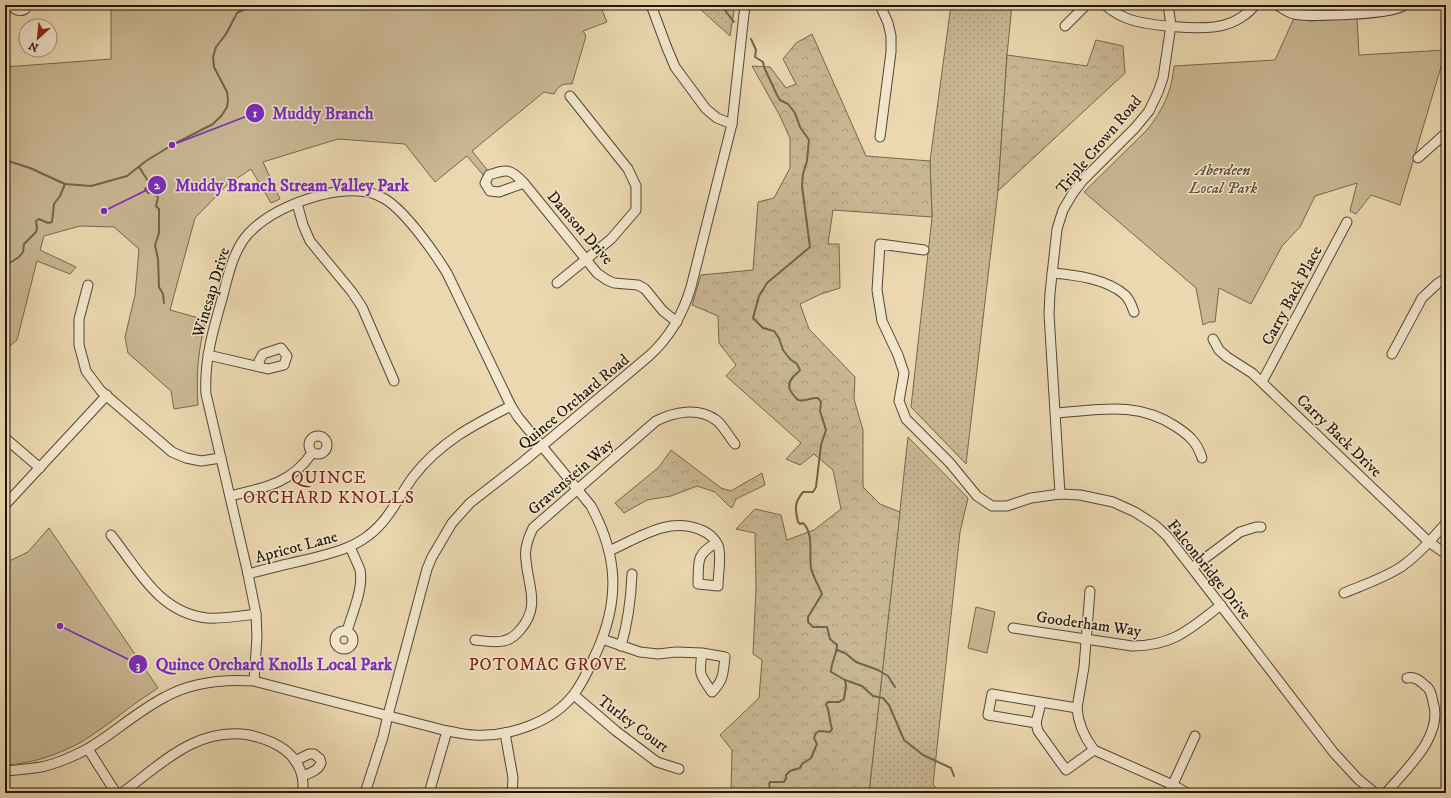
<svg xmlns="http://www.w3.org/2000/svg" width="1451" height="798" font-family="'IM FELL DW Pica',serif">
  <style>
    .grass { fill: url(#grass-dots); stroke: #766650 }
    .forest { fill: url(#forest-crowns); stroke: #766650 }
    .park { fill: #c9b794; stroke: #766650 }
    .lines { fill: none; stroke-linecap: round; stroke-linejoin: round }
    .stream { stroke: #72634c; stroke-width: 2 }
    .minor-casing { stroke: #544634; stroke-width: 11 }
    .minor { stroke: #f2e6cc; stroke-width: 9 }
    .labels { text-anchor: middle; stroke-width: 3; stroke-linejoin: round; paint-order: stroke }
    .street-label { font-size: 16px; fill: #22160b; stroke: #f2e6cc }
    .park-label { font-size: 16px; font-style: italic; fill: #5c4e3b; stroke: #f2e6cc }
    .neighbourhood-label { font-size: 17px; letter-spacing: 1px; fill: #7a1f14; stroke: #f2e6cc }
    .leader { fill: none; stroke: #7b2cbf; stroke-width: 1.5 }
    .callout-dot { fill: #7b2cbf; stroke: #f2e6cc; stroke-width: 1.5 }
    .mark-label { font-size: 12px; text-anchor: middle; font-weight: bold; fill: #fff }
    .callout-label { font-size: 17px; text-anchor: middle; font-weight: bold; fill: #7b2cbf; stroke: #f2e6cc; stroke-width: 3; stroke-linejoin: round; paint-order: stroke }
  </style>
  <defs>
    <pattern id="grass-dots" width="8" height="8" patternUnits="userSpaceOnUse"><rect width="8" height="8" fill="#c9b794"/><path d="M2 2h.1M6 6h.1" fill="none" stroke="#ac9d7e" stroke-width="1.8" stroke-linecap="round"/></pattern>
    <pattern id="forest-crowns" width="20" height="18" patternUnits="userSpaceOnUse"><rect width="20" height="18" fill="#c9b794"/><path d="M2 6a3 3 0 1 1 6 0M12 15a3 3 0 1 1 6 0" fill="none" stroke="#ac9d7e"/></pattern>
  </defs>
  <rect width="100%" height="100%" fill="#ebd8b0"/>
  <filter id="stains"><feTurbulence type="fractalNoise" baseFrequency=".005" numOctaves="4"/><feColorMatrix values="0 0 0 0 .2 0 0 0 0 .09 0 0 0 0 .02 0 0 0 .5 -.17"/></filter>
  <radialGradient id="worn" r=".72"><stop offset=".6" stop-color="#630" stop-opacity="0"/><stop offset="1" stop-color="#630" stop-opacity=".3"/></radialGradient>
  <!-- grass -->
  <g class="grass">
    <polygon points="699,5 735,5 730,36 700,9"/>
    <polygon points="951,5 1012,5 1007,55 998,191 966,464 911,407 932,217 930,161"/>
    <polygon points="908,437 968,498 960,532 933,785 943,793 869,793"/>
  </g>
  <!-- forest -->
  <g class="forest">
    <polygon points="812,34 866,156 930,161 932,217 833,210 828,244 839,244 840,288 821,294 800,304 809,329 855,377 854,399 863,430 863,487 880,504 900,512 869,793 727,793 731,789 732,750 720,735 759,698 762,660 753,654 756,587 755,533 736,529 755,509 781,515 787,540 814,530 841,509 833,470 814,454 800,465 786,459 801,443 726,376 736,365 719,343 718,316 692,305 701,275 753,270 758,202 774,198 790,168 790,138 780,116 752,66 770,67 786,88 796,84 783,59 796,43"/>
    <polygon points="1096,40 1123,46 1125,73 998,191 1007,55 1087,66"/>
    <polygon points="671,450 721,488 731,491 762,473 765,485 736,499 732,508 729,506 715,492 697,486 671,496 647,500 624,513 615,503 659,467"/>
  </g>
  <!-- park -->
  <g class="park">
    <path d="M111,5H600L607,22L583,31L586,36L572,84C563,83 558,86 554,94L544,92L472,151L489,172L484,176L467,156L435,182L405,144L338,139L263,162L280,199L271,203L251,169L227,185L195,218L170,310L206,320C198,350 196,374 198,405L174,409L171,391L128,353L125,337L135,295L139,249L114,227L80,226L44,236L40,250L76,267L70,274L37,261L17,340L5,350V67L111,59Z"/>
    <polygon points="1299,5 1356,5 1356,9 1309,12 1297,11"/>
    <path d="M1294,18L1311,21L1357,18L1359,55L1446,50L1400,205L1371,195L1356,214L1350,211L1357,183L1315,196L1300,227L1282,246L1251,304L1219,288L1215,322H1209L1203,325L1196,288L1084,192L1147,130C1163,110 1172,91 1174,66L1275,60Z"/>
    <path d="M49,528L158,688C132,704 109,725 83,741C60,754 32,764 5,765V563L28,552Z"/>
    <polygon points="976,607 995,612 987,653 968,648"/>
  </g>
  <g class="lines">
    <!-- stream -->
    <g class="stream">
      <polyline points="721,5 734,22"/>
      <path d="M751,39L756,50L755,57L763,62L764,67L777,95L780,100L788,104L795,113L800,127L809,140L807,161L803,174L802,186L810,247L767,283L759,296L753,318L763,328L774,331L779,338L783,350L790,359L797,364L800,370C798,373 796,374 793,377C785,386 791,393 798,400C806,402 811,397 818,398L821,402L820,411L826,430L821,445L816,487L813,492H803C794,503 795,509 798,522L800,524L803,523C814,533 809,555 811,568C813,577 819,586 822,594L808,617V622L813,627H827L830,639L837,645C837,654 831,662 831,672L845,680L846,686L844,699L839,702H828L826,704C830,712 829,720 832,729L830,732L819,731L816,733L814,738L817,744L811,758L802,764L800,768L790,771L786,775V778L784,782H770L769,784L771,793"/>
      <polyline points="5,160 30,168 65,184 91,186 127,176 146,161 172,145 213,124 222,115 227,107 228,100 227,92 214,67 213,57 216,47 226,34 237,13 253,5"/>
      <polyline points="139,167 150,184 145,189 148,193 153,193 158,197 156,206 159,209 159,233 155,245 158,259 159,287 163,294 164,303"/>
      <polyline points="5,281 9,273 7,268 8,264 19,257 23,252 24,244 36,232 37,228 36,221 39,219 48,223 52,222 54,204 60,196 65,184"/>
      <polyline points="837,650 845,653 856,662 878,670 888,676 895,687"/>
      <polyline points="845,680 862,686 873,696 883,698 889,705 904,740 923,755 951,768 954,776"/>
    </g>
    <defs>
      <g id="minor">
        <path d="M11,5C16,12 24,13 28,5"/>
        <polyline points="651,5 667,48 675,67 706,109 717,118 732,124"/>
        <polyline points="880,5 888,23 891,36 891,52 880,137"/>
        <path d="M1105,5C1111,10 1119,15 1126,18C1146,26 1204,31 1224,25C1236,22 1248,14 1255,5"/>
        <path d="M1277,5C1282,8 1288,13 1294,14C1309,17 1396,15 1404,5"/>
        <polyline points="1065,26 1086,5"/>
        <polyline points="1418,158 1446,133"/>
        <path d="M524,183L499,192L490,191L485,183L489,175C507,169 510,168 524,183L597,273L607,280L614,283L638,285L645,289L663,311L677,322"/>
        <polyline points="297,203 303,225 310,241 352,292 362,307 394,381"/>
        <polyline points="924,250 880,244 877,290 882,321 898,355 904,373 899,401 906,419 950,463 977,496 992,506 1007,506 1031,498 1060,494 1080,495 1113,502 1135,512 1155,525 1167,536 1192,568 1334,753 1358,779 1375,793"/>
        <path d="M1052,273C1076,275 1107,279 1125,295C1130,300 1132,306 1134,312"/>
        <polyline points="557,283 611,239 636,210 636,186 628,169 570,96"/>
        <polyline points="88,285 79,319 79,345 86,371 101,391 172,452 186,458 201,461 221,458"/>
        <polyline points="1213,339 1219,350 1227,357 1252,373 1429,542 1446,554"/>
        <polygon points="281,348 287,356 284,365 268,369 260,367 259,361 263,354"/>
        <polyline points="1392,354 1422,298 1437,284 1446,278"/>
        <polyline points="208,355 260,367"/>
        <polyline points="1262,382 1347,222"/>
        <path d="M1056,413C1100,410 1136,401 1175,426C1189,435 1197,442 1202,458"/>
        <circle cx="318" cy="445" r="9"/>
        <polyline points="5,438 40,468"/>
        <polyline points="1060,494 1049,314 1050,293 1057,229 1063,210 1073,193 1083,180 1135,128 1149,111 1158,92 1163,78 1171,25 1168,5"/>
        <path d="M230,496C264,488 292,483 312,453"/>
        <polyline points="5,505 107,395"/>
        <path d="M111,535C138,569 159,613 207,618C223,619 240,616 256,614"/>
        <path d="M609,551C639,538 668,516 701,530C709,533 718,541 719,549C721,561 718,575 718,586L698,584C699,562 695,555 716,543"/>
        <polyline points="1192,568 1240,532 1256,527 1261,527"/>
        <path d="M248,574C267,569 286,564 305,560C328,554 350,550 369,535C389,520 399,496 413,477C440,442 473,425 511,406"/>
        <path d="M1090,591L1084,667L1077,708C1078,724 1085,738 1094,750L1173,785L1187,793"/>
        <path d="M1344,593C1363,585 1384,578 1401,567C1418,555 1432,539 1446,523"/>
        <path d="M1013,628L1132,646C1173,646 1190,629 1221,605"/>
        <circle cx="344" cy="640" r="9"/>
        <path d="M347,631C352,614 364,587 360,570C357,562 353,554 350,547"/>
        <path d="M602,639L640,652L658,654L676,652L702,653L725,657C723,673 724,680 712,692C699,674 699,674 702,653"/>
        <path d="M475,640C484,641 494,643 503,641C510,640 515,636 520,630C541,606 528,587 526,560C524,549 528,538 533,528L656,421C674,412 698,407 716,420C723,425 729,437 735,444"/>
        <path d="M621,646C628,622 631,599 632,574"/>
        <polyline points="574,695 616,731 657,762 679,769"/>
        <polyline points="1041,703 1036,723 1038,731 1066,770 1094,750"/>
        <polyline points="1036,723 988,715 992,694 1077,708"/>
        <polyline points="505,733 513,778 512,793"/>
        <polyline points="88,749 116,793"/>
        <path d="M295,761L309,754H314L320,759L321,763C318,771 310,773 302,776"/>
        <path d="M5,771C17,770 29,769 41,767C56,764 77,755 89,748C115,732 138,711 165,697C192,682 223,679 254,681L447,731C455,732 465,735 474,735C508,737 552,723 574,694C584,681 590,666 597,651C620,599 618,556 591,506L518,417L511,406L447,273C434,252 406,212 385,199C366,187 342,190 321,195C295,202 268,213 249,233C233,250 228,276 222,299C213,330 204,361 206,394L248,574L256,614L257,637L254,681"/>
        <path d="M122,793C160,765 197,726 249,735C263,738 274,742 285,750C298,760 306,777 302,793"/>
        <path d="M365,793L383,737L388,715L427,569L432,557L452,523L470,503L524,461L649,356C670,337 683,314 691,287L732,124L745,5"/>
        <polyline points="429,793 447,731"/>
        <polyline points="1169,793 1195,736"/>
        <path d="M1386,793C1406,769 1444,736 1433,702C1432,697 1431,691 1428,688C1421,682 1416,676 1407,678"/>
      </g>
    </defs>
    <!-- minor casing -->
    <use href="#minor" class="minor-casing"/>
    <!-- minor -->
    <use href="#minor" class="minor"/>
  </g>
  <g class="labels">
    <!-- street labels -->
    <g class="street-label">
      <text transform="translate(1098 144) rotate(-50)" y="6">Triple Crown Road</text>
      <text transform="translate(581 227) rotate(49)" y="6">Damson Drive</text>
      <text transform="translate(210 292) rotate(-73)" y="6">Winesap Drive</text>
      <text transform="translate(1291 295) rotate(-62)" y="6">Carry Back Place</text>
      <text transform="translate(573 401) rotate(-40)" y="6">Quince Orchard Road</text>
      <text transform="translate(1340 435) rotate(44)" y="6">Carry Back Drive</text>
      <text transform="translate(570 476) rotate(-41)" y="6">Gravenstein Way</text>
      <text transform="translate(296 546) rotate(-15)" y="6">Apricot Lane</text>
      <text transform="translate(1210 569) rotate(51)" y="6">Falconbridge Drive</text>
      <text transform="translate(1089 623) rotate(8)" y="6">Gooderham Way</text>
      <text transform="translate(634 723) rotate(37)" y="6">Turley Court</text>
    </g>
    <!-- park labels -->
    <g class="park-label">
      <text x="1223" y="175">Aberdeen<tspan x="1223" dy="18">Local Park</tspan></text>
    </g>
    <!-- neighbourhood labels -->
    <g class="neighbourhood-label">
      <text x="329" y="483">QUINCE<tspan x="329" dy="20">ORCHARD KNOLLS</tspan></text>
      <text x="548" y="670">POTOMAC GROVE</text>
    </g>
  </g>
  <!-- callouts -->
  <path class="leader" d="M172 145L255 113M104 211L157 185M60 626L138 664"/>
  <g class="callout-dot">
    <circle cx="172" cy="145" r="4"/>
    <circle cx="104" cy="211" r="4"/>
    <circle cx="60" cy="626" r="4"/>
    <circle cx="255" cy="113" r="10"/>
    <circle cx="157" cy="185" r="10"/>
    <circle cx="138" cy="664" r="10"/>
  </g>
  <g class="mark-label">
    <text x="255" y="117">1</text>
    <text x="157" y="189">2</text>
    <text x="138" y="669">3</text>
  </g>
  <g class="callout-label">
    <text x="323" y="119">Muddy Branch</text>
    <text x="292" y="191">Muddy Branch Stream Valley Park</text>
    <text x="274" y="670">Quince Orchard Knolls Local Park</text>
  </g>
  <!-- margin -->
  <rect width="1451" height="798" fill="none" stroke="#ebd8b0" stroke-width="20"/>
  <rect x="6" y="6" width="1439" height="786" fill="none" stroke="#22160b" stroke-width="2"/>
  <rect x="10" y="10" width="1431" height="778" fill="none" stroke="#22160b"/>
  <!-- north arrow -->
  <g transform="translate(38 38) rotate(207)"><circle r="19" fill="#f2e6cc" stroke="#9f937f"/>
  <path d="M0-3L7 15L0 10L-7 15Z" fill="#8f2418"/>
  <text y="-6" font-size="11" font-weight="bold" text-anchor="middle" fill="#22160b">N</text>
  </g>
  <rect width="100%" height="100%" filter="url(#stains)"/>
  <rect width="100%" height="100%" fill="url(#worn)"/>
</svg>
